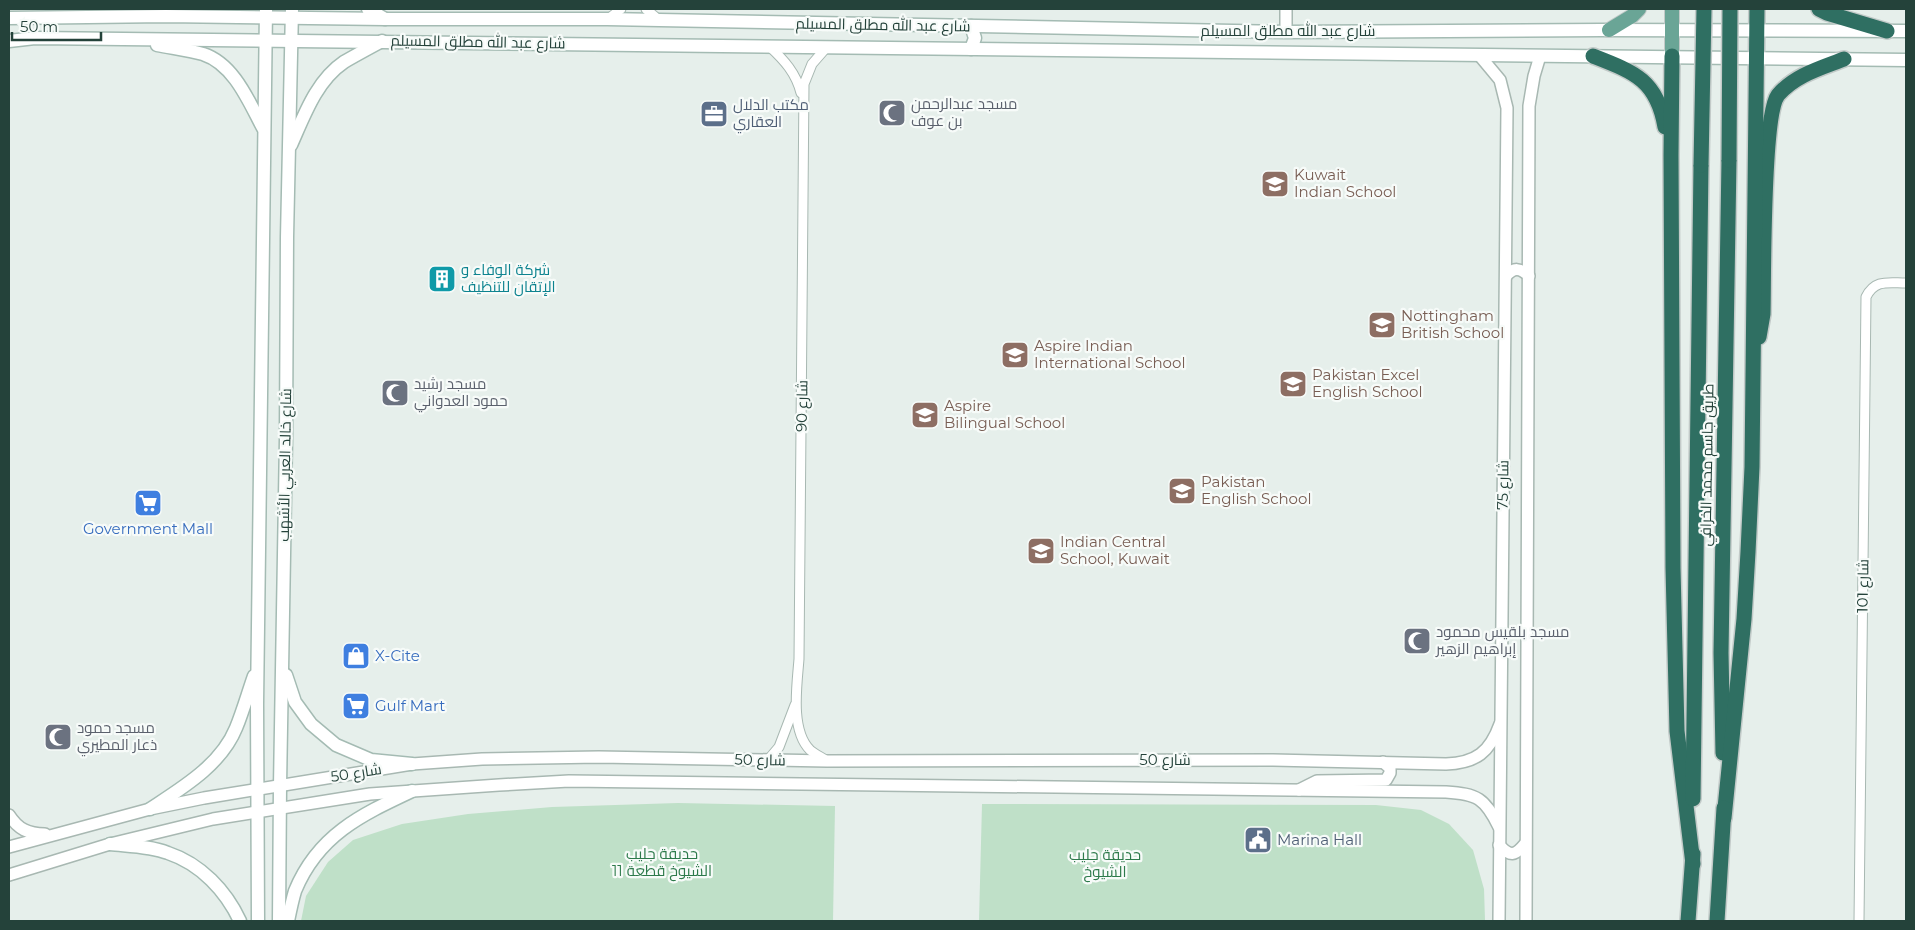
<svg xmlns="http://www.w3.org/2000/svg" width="1915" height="930" font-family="Montserrat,Cairo,sans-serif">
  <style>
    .green { fill: #bfe0c8 }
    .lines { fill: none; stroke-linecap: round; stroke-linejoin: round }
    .minor-casing { stroke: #a8b8b2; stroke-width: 11 }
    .tertiary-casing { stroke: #a8b8b2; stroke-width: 14 }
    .secondary-casing { stroke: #a4bbb3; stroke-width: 15 }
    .primary-casing { stroke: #c2cac8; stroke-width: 16 }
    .motorway-casing { stroke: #c2cac8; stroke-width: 18 }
    .minor { stroke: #fff; stroke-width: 9 }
    .tertiary { stroke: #fff; stroke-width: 11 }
    .secondary { stroke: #fff; stroke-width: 12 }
    .primary { stroke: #6aa596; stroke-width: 14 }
    .motorway { stroke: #2f6f62; stroke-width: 15 }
    .motorway-bridge-casing { stroke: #c2cac8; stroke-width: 18; stroke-linecap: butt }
    .motorway-bridge { stroke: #2f6f62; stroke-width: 15 }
    .labels { text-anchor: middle; stroke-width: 4.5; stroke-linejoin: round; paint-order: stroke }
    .street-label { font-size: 15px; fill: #24423a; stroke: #f7fbf9 }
    .worship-label { font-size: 15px; fill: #5b616d; stroke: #f7fbf9; text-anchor: start }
    .service-label { font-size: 15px; fill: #4e5e75; stroke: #f7fbf9; text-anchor: start }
    .education-label { font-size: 15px; fill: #785e54; stroke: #f7fbf9; text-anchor: start }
    .culture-label { font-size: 15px; fill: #0d838f; stroke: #f7fbf9; text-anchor: start }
    .shop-label { font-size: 15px; fill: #366cbe; stroke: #f7fbf9; text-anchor: start }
    .park-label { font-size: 15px; fill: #2d7a4b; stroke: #f7fbf9 }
  </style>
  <rect width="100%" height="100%" fill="#e6efeb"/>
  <!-- green -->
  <g class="green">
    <polygon points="678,803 835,806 833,921 301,921 306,896 328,862 353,840 402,824 468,814 552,807"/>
    <polygon points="982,804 1376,805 1421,810 1449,824 1473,850 1484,889 1485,921 979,921"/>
  </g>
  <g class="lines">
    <defs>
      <g id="minor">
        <polyline points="646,9 660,21"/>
        <polyline points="608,19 621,9"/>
        <path d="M770,47C784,60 796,73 801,93"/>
        <path d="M826,48L812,64L804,84L799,659C797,685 790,730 810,750C815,754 821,757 827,761"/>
        <polyline points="768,760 779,747 795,705"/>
        <path d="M1859,921L1866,297C1875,279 1888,283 1906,283"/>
      </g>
      <g id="tertiary">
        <polyline points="1286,32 1286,9"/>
        <polyline points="1480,56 1500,80 1507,108 1499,921"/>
        <path d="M1506,276C1514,267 1520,268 1529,276"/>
        <polyline points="1299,790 1317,781 1386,780 1390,773 1390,768 1383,762"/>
        <path d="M9,815C18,829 28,834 45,834"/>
        <path d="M1499,845C1510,857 1515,856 1525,844"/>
        <path d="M9,847L150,809L204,798L412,764L482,759L599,757L827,761L1273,760L1446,764C1476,763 1490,752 1500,724"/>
        <path d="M9,875L110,844L213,819L370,794L499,785L569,781L1446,792C1477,794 1485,798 1499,827"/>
        <polyline points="1526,921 1529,106 1534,76 1540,56"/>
      </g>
      <g id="secondary">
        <polyline points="368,9 385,19"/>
        <polyline points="9,18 166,16 385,19 607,19 1286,32 1602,30 1906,31"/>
        <polyline points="971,26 975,38 971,49"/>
        <polyline points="9,41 35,38 1906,60"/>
        <path d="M157,45C172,48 188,50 203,54C234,64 249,102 263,128"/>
        <path d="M291,145C304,116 316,81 344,62C356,55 369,48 382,41"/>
        <polyline points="286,675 295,702 311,724 336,745 371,760 412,764"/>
        <path d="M150,809C182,788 221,765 236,728C243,711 248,693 254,676"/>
        <path d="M110,844C129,846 150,846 168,853C201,864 226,891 240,921"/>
        <polyline points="258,921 257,704 266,9"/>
        <polyline points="279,921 280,786 286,439 287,237 292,9"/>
        <path d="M288,921C290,911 292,901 295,891C318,835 361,815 412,791"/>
      </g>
      <g id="primary">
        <polyline points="1609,30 1632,16 1639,9"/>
        <polyline points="1672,56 1672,9"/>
      </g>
      <g id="motorway">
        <polyline points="1819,9 1827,13 1887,31"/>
        <path d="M1593,56C1634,72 1657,80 1665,127"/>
        <polyline points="1672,56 1671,155 1673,568 1677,731 1693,864"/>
        <path d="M1759,337L1763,314C1764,279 1762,116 1778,95C1795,75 1821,68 1844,59"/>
        <polyline points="1723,753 1721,653 1729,160"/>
        <polyline points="1693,799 1701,165"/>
        <polyline points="1724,818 1744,619 1748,552 1752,467 1757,9"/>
        <polyline points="1688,921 1693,854"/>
        <polyline points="1717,921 1724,808"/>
      </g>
    </defs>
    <!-- minor casing -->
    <use href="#minor" class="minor-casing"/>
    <!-- tertiary casing -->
    <use href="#tertiary" class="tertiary-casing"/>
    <!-- secondary casing -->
    <use href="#secondary" class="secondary-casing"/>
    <!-- primary casing -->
    <use href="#primary" class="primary-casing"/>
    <!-- motorway casing -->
    <use href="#motorway" class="motorway-casing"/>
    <!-- minor -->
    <use href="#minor" class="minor"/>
    <!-- tertiary -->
    <use href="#tertiary" class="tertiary"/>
    <!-- secondary -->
    <use href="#secondary" class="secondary"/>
    <!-- primary -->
    <use href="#primary" class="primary"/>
    <!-- motorway -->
    <use href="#motorway" class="motorway"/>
    <defs>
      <g id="motorway-bridge">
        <polyline points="1729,160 1730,9"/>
        <polyline points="1701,165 1704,9"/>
      </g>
    </defs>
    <!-- motorway-bridge casing -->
    <use href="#motorway-bridge" class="motorway-bridge-casing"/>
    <!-- motorway-bridge -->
    <use href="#motorway-bridge" class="motorway-bridge"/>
  </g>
  <!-- icons -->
  <defs>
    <symbol id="mosque-square" viewBox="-11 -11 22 22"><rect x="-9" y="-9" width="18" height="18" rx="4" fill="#6b7280" stroke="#f7fbf9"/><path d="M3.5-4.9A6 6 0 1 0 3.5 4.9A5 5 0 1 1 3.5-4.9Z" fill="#fff"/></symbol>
    <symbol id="office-square" viewBox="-11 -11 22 22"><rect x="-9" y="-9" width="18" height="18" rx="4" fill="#5c6f8a" stroke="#f7fbf9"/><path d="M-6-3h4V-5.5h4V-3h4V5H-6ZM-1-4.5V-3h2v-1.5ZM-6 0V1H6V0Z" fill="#fff"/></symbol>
    <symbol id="school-square" viewBox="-11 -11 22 22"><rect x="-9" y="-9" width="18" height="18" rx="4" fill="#8d6e63" stroke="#f7fbf9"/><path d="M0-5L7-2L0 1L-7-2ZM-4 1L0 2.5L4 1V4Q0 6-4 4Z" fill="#fff"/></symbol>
    <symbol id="building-square" viewBox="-11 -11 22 22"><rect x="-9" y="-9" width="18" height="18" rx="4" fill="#0f9aa8" stroke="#f7fbf9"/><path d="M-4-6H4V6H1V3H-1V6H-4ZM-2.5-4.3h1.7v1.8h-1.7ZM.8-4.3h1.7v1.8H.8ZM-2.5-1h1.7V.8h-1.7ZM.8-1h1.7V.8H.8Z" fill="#fff"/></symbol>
    <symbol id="supermarket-square" viewBox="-11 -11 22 22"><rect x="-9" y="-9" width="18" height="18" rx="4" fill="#3f7fe0" stroke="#f7fbf9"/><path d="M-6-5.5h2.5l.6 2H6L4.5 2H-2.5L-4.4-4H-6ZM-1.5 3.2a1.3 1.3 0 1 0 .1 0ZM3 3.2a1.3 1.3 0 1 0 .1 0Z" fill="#fff"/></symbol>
    <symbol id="shop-square" viewBox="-11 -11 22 22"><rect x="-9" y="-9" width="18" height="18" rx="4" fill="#3f7fe0" stroke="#f7fbf9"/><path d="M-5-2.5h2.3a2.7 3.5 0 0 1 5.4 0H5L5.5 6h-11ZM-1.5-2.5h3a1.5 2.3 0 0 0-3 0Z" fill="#fff"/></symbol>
    <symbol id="civic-square" viewBox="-11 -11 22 22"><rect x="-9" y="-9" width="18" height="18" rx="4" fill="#5c6f8a" stroke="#f7fbf9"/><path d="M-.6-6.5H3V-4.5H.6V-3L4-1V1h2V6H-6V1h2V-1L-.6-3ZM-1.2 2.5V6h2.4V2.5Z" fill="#fff"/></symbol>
  </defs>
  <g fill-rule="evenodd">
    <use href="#mosque-square" x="876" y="97" width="32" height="32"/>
    <use href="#office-square" x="698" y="98" width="32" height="32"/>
    <use href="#school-square" x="1259" y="168" width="32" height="32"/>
    <use href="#building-square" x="426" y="263" width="32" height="32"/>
    <use href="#school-square" x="1366" y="309" width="32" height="32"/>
    <use href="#school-square" x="999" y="339" width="32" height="32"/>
    <use href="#school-square" x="1277" y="368" width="32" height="32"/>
    <use href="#mosque-square" x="379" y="377" width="32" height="32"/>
    <use href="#school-square" x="909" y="399" width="32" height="32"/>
    <use href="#school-square" x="1166" y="475" width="32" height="32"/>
    <use href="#supermarket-square" x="132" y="487" width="32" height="32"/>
    <use href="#school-square" x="1025" y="535" width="32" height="32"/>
    <use href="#mosque-square" x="1401" y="625" width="32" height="32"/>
    <use href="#shop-square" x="340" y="640" width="32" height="32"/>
    <use href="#supermarket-square" x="340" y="690" width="32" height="32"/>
    <use href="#mosque-square" x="42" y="721" width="32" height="32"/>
    <use href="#civic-square" x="1242" y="824" width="32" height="32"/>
  </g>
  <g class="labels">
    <!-- street labels -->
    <g class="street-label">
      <text transform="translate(883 25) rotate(1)" y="5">شارع عبد الله مطلق المسيلم</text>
      <text x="1288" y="36">شارع عبد الله مطلق المسيلم</text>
      <text transform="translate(478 42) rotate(1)" y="5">شارع عبد الله مطلق المسيلم</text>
      <text transform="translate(802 406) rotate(-89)" y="5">شارع 90</text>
      <text transform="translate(285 465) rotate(-89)" y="5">شارع خالد العربي الأشهب</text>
      <text transform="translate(1707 465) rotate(-89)" y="5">طريق جاسم محمد الخرافي</text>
      <text transform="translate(1503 485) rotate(-89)" y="5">شارع 75</text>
      <text transform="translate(1863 586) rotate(-89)" y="5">شارع 101</text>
      <text transform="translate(760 760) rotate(1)" y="5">شارع 50</text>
      <text x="1165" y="765">شارع 50</text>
      <text transform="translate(356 773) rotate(-9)" y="5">شارع 50</text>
    </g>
    <!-- worship labels -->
    <g class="worship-label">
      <text x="911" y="109">مسجد عبدالرحمن<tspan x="911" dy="17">بن عوف</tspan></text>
      <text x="414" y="389">مسجد رشيد<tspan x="414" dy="17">حمود العدواني</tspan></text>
      <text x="1436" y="637">مسجد بلقيس محمود<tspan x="1436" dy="17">إبراهيم الزهير</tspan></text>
      <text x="77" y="733">مسجد حمود<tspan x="77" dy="17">ذعار المطيري</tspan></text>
    </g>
    <!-- service labels -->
    <g class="service-label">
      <text x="733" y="110">مكتب الدلال<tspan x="733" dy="17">العقاري</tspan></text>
      <text x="1277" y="845">Marina Hall</text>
    </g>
    <!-- education labels -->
    <g class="education-label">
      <text x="1294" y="180">Kuwait<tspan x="1294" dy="17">Indian School</tspan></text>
      <text x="1401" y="321">Nottingham<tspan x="1401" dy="17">British School</tspan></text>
      <text x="1034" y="351">Aspire Indian<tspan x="1034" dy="17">International School</tspan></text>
      <text x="1312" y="380">Pakistan Excel<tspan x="1312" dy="17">English School</tspan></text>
      <text x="944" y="411">Aspire<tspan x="944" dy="17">Bilingual School</tspan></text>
      <text x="1201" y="487">Pakistan<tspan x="1201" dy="17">English School</tspan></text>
      <text x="1060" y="547">Indian Central<tspan x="1060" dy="17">School, Kuwait</tspan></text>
    </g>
    <!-- culture labels -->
    <g class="culture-label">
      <text x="461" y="275">شركة الوفاء و<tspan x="461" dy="17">الإتقان للتنظيف</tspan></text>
    </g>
    <!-- shop labels -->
    <g class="shop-label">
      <text x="148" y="534" text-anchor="middle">Government Mall</text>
      <text x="375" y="661">X-Cite</text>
      <text x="375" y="711">Gulf Mart</text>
    </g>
    <!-- park labels -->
    <g class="park-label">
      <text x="662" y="859">حديقة جليب<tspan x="662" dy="17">الشيوخ قطعة 11</tspan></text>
      <text x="1105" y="860">حديقة جليب<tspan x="1105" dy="17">الشيوخ</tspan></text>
    </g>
  </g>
  <!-- border -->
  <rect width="1915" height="930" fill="none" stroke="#24423a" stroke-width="20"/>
  <!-- scale -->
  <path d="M12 32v8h89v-8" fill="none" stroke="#24423a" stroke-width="2.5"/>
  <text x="20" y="32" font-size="15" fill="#24423a" stroke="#f7fbf9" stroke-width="4" paint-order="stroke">50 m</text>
</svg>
